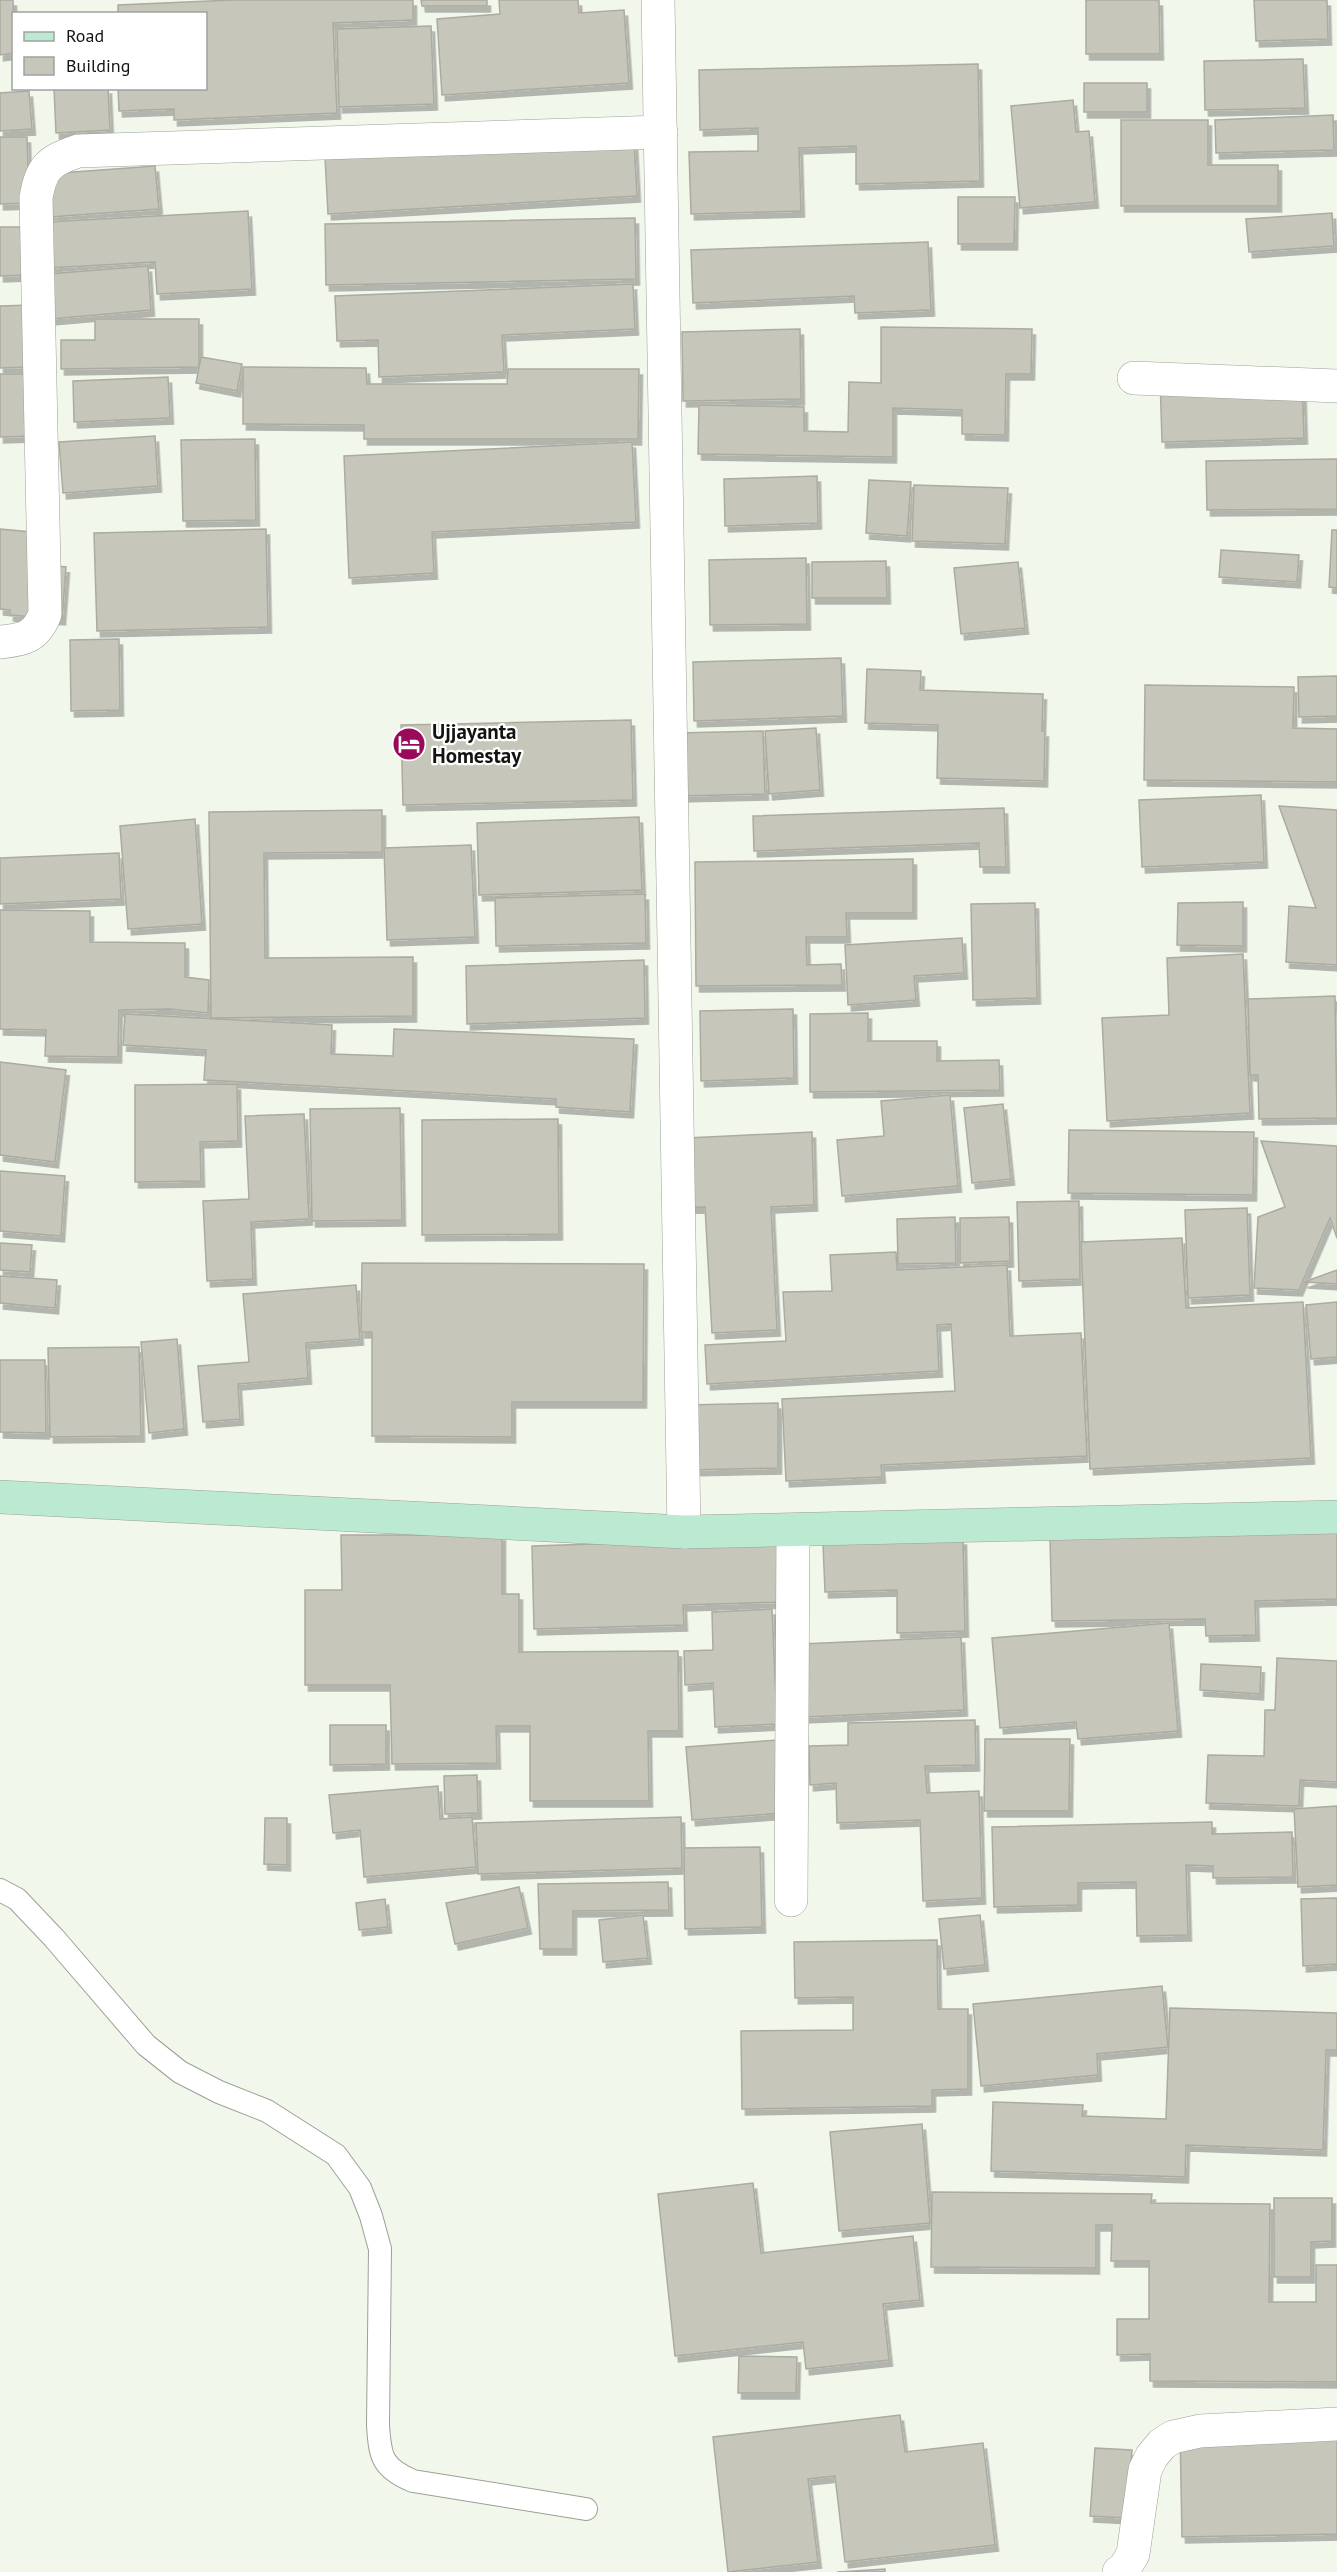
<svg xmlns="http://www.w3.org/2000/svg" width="1337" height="2572" font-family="'PT Sans',sans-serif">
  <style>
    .building { fill: #c7c6ba; stroke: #acaba0; stroke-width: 1.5; filter: url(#shadow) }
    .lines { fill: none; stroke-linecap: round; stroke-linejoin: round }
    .lane-casing { stroke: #9ca196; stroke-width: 24 }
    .street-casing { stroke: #9ca196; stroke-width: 34 }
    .secondary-casing { stroke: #9ca196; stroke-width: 34 }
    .lane { stroke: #fff; stroke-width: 22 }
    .street { stroke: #fff; stroke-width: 33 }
    .secondary { stroke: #bbe9d2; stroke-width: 33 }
    .labels { text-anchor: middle; stroke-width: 4.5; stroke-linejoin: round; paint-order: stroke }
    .poi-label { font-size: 21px; font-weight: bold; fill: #131411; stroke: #fff; text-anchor: start }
  </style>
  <defs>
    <filter id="shadow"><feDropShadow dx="3.5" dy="6" stdDeviation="0" flood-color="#0004"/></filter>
  </defs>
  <rect width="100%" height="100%" fill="#f2f7ec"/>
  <!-- building -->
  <g class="building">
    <polygon points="0,0 13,0 14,53 0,55"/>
    <polygon points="232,0 413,0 413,20 333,23 337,113 174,120 174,109 119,111 118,88 206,88 206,14 118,14 118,5"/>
    <polygon points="421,0 487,0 487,6 422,6"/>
    <polygon points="499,0 578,0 579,13 624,10 629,83 442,95 437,19 500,14"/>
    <polygon points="1086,0 1159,0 1160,54 1086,54"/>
    <polygon points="1254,0 1327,0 1328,39 1256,41"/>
    <polygon points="431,26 434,104 339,107 337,29"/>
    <polygon points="1303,59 1305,108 1205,110 1204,61"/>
    <polygon points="978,64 980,181 856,184 856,146 799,148 801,211 691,214 689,152 758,151 758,128 700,130 699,70"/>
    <rect x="1084" y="83" width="63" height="29"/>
    <polygon points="54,88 108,88 110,130 56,133"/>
    <polygon points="29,91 32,129 0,131 0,93"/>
    <polygon points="1073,100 1076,132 1089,131 1095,202 1020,208 1011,106"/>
    <polygon points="1333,115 1334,150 1216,153 1215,120"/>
    <polygon points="1121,120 1208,120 1208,165 1278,165 1278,206 1121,206"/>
    <polygon points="633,122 637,196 328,214 324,139"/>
    <polygon points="0,137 27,137 29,203 0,204"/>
    <polygon points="155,166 159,209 50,217 47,174"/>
    <polygon points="958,197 1015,197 1014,244 958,244"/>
    <polygon points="248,211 252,289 157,294 155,262 48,268 46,222"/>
    <polygon points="1332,213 1334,246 1249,252 1246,219"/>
    <polygon points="635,218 636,279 326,285 325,224"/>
    <polygon points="0,227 24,227 26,275 0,276"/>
    <polygon points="928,242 931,310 855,313 854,296 693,303 691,250"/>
    <polygon points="148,266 151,310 51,319 47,274"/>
    <polygon points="633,284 635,329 502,335 504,372 379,377 378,340 337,341 335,296"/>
    <polygon points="31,305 33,367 0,368 0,306"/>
    <polygon points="95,319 199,319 199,367 61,369 61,340 95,340"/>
    <polygon points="881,327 1032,329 1031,374 1006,374 1005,435 962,434 962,410 893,408 893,457 698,454 699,405 804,407 804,431 848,432 849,382 881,383"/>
    <polygon points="800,329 801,399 683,401 682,332"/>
    <polygon points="201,357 242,364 237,391 196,383"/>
    <polygon points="243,367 366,368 367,384 507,384 508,369 639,369 638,439 364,439 364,425 243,424"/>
    <polygon points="0,374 30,374 31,436 0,437"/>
    <polygon points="1302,374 1304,438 1162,442 1160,378"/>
    <polygon points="168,377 170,418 74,422 73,381"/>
    <polygon points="155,436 158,486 63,493 59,442"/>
    <polygon points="255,439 256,520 183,521 181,440"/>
    <polygon points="632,442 636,522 432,532 434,573 349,578 344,456"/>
    <polygon points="1337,459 1337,509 1207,510 1206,461"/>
    <polygon points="817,476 818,523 725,526 724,479"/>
    <polygon points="869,480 911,482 907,536 866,533"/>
    <polygon points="914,485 1008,488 1005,544 912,541"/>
    <polygon points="0,529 32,532 29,563 66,567 62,619 10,615 10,610 0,609"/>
    <polygon points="266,529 268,627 97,631 94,533"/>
    <polygon points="1332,530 1337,530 1337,588 1329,587"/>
    <polygon points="1221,550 1299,555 1297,582 1219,577"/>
    <polygon points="806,558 807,624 710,625 709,560"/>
    <polygon points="886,561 887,598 812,598 812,562"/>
    <polygon points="1018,562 1025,628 961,634 954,568"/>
    <polygon points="119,639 120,710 71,711 70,640"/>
    <polygon points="841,658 843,716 694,721 693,662"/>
    <polygon points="867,669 921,671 920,690 1043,694 1042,731 1045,731 1044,781 937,778 938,725 865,723"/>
    <polygon points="1337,676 1337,716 1299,717 1298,677"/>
    <polygon points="1145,685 1294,687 1293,728 1337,729 1337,782 1144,780"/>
    <polygon points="631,720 633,800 403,805 401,725"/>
    <polygon points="816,728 820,790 769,794 765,731"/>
    <polygon points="763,731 765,794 679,796 677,733"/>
    <polygon points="1261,795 1264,862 1142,867 1139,800"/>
    <polygon points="1279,806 1337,810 1337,965 1286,962 1289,906 1316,908"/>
    <polygon points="1004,808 1006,867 980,867 979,843 754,851 753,816"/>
    <polygon points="382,810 382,852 264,853 265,958 413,957 413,1016 211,1018 209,812"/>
    <polygon points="639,817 642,890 479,895 477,823"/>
    <polygon points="195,819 202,924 128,929 120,826"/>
    <polygon points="471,845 475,937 387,940 384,848"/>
    <polygon points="119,853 121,899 0,904 0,858"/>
    <polygon points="913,859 913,913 846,913 847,937 806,937 807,965 841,964 842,985 696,986 695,862"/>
    <polygon points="645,894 646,943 496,946 495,898"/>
    <polygon points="1243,902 1243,946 1177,945 1178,903"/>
    <polygon points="1035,903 1037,998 973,1000 971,904"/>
    <polygon points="0,910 90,911 90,942 185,943 185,977 209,980 208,1013 170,1009 119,1010 118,1057 45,1056 46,1030 0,1029"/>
    <polygon points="962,938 964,973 914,976 916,1000 848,1005 845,945"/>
    <polygon points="1243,954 1250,1113 1107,1121 1102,1018 1169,1015 1167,958"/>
    <polygon points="644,960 645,1018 467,1024 466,966"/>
    <polygon points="1335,996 1337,1118 1259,1119 1258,1075 1250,1075 1248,999"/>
    <polygon points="793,1009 794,1078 701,1081 700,1011"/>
    <polygon points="868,1013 868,1041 937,1041 937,1061 999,1060 1000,1090 810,1092 810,1014"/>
    <polygon points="125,1014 332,1025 331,1054 393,1056 394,1029 634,1039 630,1112 556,1107 556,1099 204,1080 206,1050 123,1045"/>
    <polygon points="0,1062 66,1070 55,1162 0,1155"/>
    <polygon points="237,1084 238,1141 200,1142 201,1181 135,1182 135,1085"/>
    <polygon points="950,1095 958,1186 842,1196 837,1140 884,1136 881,1101"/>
    <polygon points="1003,1104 1011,1179 972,1183 964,1108"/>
    <polygon points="400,1108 402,1220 312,1221 310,1109"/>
    <polygon points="304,1114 309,1219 251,1222 253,1279 207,1281 203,1201 249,1199 245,1116"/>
    <polygon points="558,1119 559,1234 422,1235 422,1120"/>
    <polygon points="1069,1130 1254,1132 1253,1195 1068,1193"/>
    <polygon points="812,1132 814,1205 771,1207 777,1330 712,1333 705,1207 669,1208 666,1139"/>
    <polygon points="1261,1141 1337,1146 1337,1238 1330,1218 1299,1290 1254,1288 1258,1217 1285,1207"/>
    <polygon points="0,1171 65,1176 61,1236 0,1231"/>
    <polygon points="1079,1201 1080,1279 1019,1281 1017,1202"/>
    <polygon points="1247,1208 1250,1295 1188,1298 1185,1210"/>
    <polygon points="955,1217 956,1263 898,1264 897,1219"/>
    <polygon points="1009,1217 1010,1261 960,1263 960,1218"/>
    <polygon points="1182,1238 1186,1308 1303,1302 1311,1458 1090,1469 1081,1242"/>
    <polygon points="0,1243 32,1245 30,1272 0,1270"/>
    <polygon points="896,1252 897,1270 1007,1265 1010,1336 1081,1333 1087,1456 881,1465 882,1477 786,1481 782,1399 955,1391 951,1324 937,1325 939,1371 707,1384 705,1345 786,1341 783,1292 832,1291 830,1255"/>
    <polygon points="362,1263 644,1264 643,1402 512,1402 512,1437 372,1436 372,1332 361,1332"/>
    <polygon points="1337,1270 1337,1284 1304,1282"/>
    <polygon points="0,1276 57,1280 55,1308 0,1303"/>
    <polygon points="356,1285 360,1339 306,1343 308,1378 238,1384 240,1419 203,1422 198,1366 249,1362 243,1294"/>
    <polygon points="1337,1302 1337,1357 1311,1359 1306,1305"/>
    <polygon points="177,1339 184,1429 149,1433 141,1342"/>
    <polygon points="139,1347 141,1436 50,1437 48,1348"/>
    <polygon points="0,1360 45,1360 46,1433 0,1432"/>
    <polygon points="778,1403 778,1468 687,1470 686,1405"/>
    <polygon points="1337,1532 1337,1599 1255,1601 1256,1635 1206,1636 1205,1619 1052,1621 1050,1538"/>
    <polygon points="341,1535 502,1535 502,1594 519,1594 519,1652 678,1651 679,1731 648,1731 649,1801 530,1801 530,1726 496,1726 497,1763 392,1764 390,1685 305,1685 305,1590 342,1590"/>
    <polygon points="783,1538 785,1602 683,1605 684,1625 534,1629 532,1546"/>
    <polygon points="963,1539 965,1631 897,1633 897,1590 825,1592 823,1544"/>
    <polygon points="772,1609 777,1724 715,1727 713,1683 685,1685 684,1651 713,1650 712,1612"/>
    <polygon points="1169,1623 1178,1731 1078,1739 1076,1722 1000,1728 992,1638"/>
    <polygon points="961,1637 964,1710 804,1717 801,1644"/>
    <polygon points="1277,1658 1337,1661 1337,1782 1300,1780 1299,1806 1206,1803 1208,1755 1264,1756 1265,1710 1275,1710"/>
    <polygon points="1201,1664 1261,1667 1260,1694 1200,1690"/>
    <polygon points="975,1720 976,1765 925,1766 927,1793 979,1791 982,1898 923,1901 920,1820 837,1823 836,1783 810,1785 809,1746 848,1745 848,1723"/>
    <polygon points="330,1725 386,1725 386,1764 330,1765"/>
    <polygon points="985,1739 1070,1739 1069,1811 984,1811"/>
    <polygon points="777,1740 783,1813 692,1820 686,1747"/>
    <polygon points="477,1775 478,1813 445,1814 444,1776"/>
    <polygon points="438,1786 440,1819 472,1817 476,1867 364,1877 360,1830 333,1833 329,1795"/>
    <polygon points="1337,1806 1337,1885 1298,1887 1294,1809"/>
    <polygon points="681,1817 682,1868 478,1874 476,1823"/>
    <polygon points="265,1818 287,1818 287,1865 264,1864"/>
    <polygon points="1212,1822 1212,1834 1292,1832 1293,1877 1213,1878 1213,1866 1186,1865 1188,1935 1137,1936 1136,1882 1078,1883 1078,1905 994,1907 992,1827"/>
    <polygon points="760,1847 762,1927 685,1929 684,1848"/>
    <polygon points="668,1882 669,1910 573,1911 573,1949 540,1949 538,1884"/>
    <polygon points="519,1887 528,1928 455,1944 446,1903"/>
    <polygon points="1337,1898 1337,1964 1303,1966 1301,1899"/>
    <polygon points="385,1899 388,1927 359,1930 356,1903"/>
    <polygon points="643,1915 648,1958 603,1962 599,1920"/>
    <polygon points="980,1915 985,1965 944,1969 939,1919"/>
    <polygon points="937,1940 938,2009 968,2009 968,2089 932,2090 932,2106 742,2109 741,2031 853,2030 853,1997 795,1998 794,1942"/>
    <polygon points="1162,1986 1168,2047 1097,2054 1098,2075 981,2086 973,2004"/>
    <polygon points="1170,2008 1337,2013 1337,2050 1326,2050 1323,2150 1186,2145 1185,2177 991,2171 993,2102 1083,2105 1082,2116 1166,2119"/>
    <polygon points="922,2124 930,2223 839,2231 830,2132"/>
    <polygon points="753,2183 761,2253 913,2236 920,2300 883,2304 889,2360 806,2369 803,2342 675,2356 658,2194"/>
    <polygon points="932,2192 1152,2194 1151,2203 1270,2204 1269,2302 1316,2302 1316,2265 1337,2265 1337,2382 1150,2381 1150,2354 1117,2355 1117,2319 1149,2319 1149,2261 1111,2261 1112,2225 1096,2225 1096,2268 931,2267"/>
    <polygon points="1274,2198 1332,2198 1332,2241 1311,2242 1311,2277 1274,2277"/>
    <polygon points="739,2356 797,2357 796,2393 738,2393"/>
    <polygon points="900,2415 905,2452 983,2443 995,2545 845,2562 835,2476 808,2479 818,2562 728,2572 713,2437"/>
    <polygon points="1337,2426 1337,2534 1182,2537 1180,2430"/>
    <polygon points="1095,2448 1132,2450 1127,2518 1090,2516"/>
    <polygon points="885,2569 885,2572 837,2572"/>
  </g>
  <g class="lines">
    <defs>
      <path id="lane" d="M0,1890L17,1899L54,1938L146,2045L180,2072L219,2092L267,2111L336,2155L360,2188L371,2216L380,2249L378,2425C380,2457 382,2468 413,2481L586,2509"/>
      <g id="street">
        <polyline points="658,0 684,1532"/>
        <polyline points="1134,378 1337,386"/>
        <path d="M0,642C24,640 36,637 45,614L36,198C41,167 49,161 78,151L661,132"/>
        <polyline points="791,1900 793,1530"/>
        <polyline points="1119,2572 1124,2569 1133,2554 1145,2470 1152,2456 1162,2444 1173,2437 1200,2431 1337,2424"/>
      </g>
      <polyline id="secondary" points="0,1497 684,1532 1337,1517"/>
    </defs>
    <!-- lane casing -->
    <use href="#lane" class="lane-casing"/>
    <!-- street casing -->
    <use href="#street" class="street-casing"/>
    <!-- secondary casing -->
    <use href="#secondary" class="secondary-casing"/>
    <!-- lane -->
    <use href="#lane" class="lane"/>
    <!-- street -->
    <use href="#street" class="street"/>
    <!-- secondary -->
    <use href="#secondary" class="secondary"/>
  </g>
  <!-- icons -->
  <defs>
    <symbol id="hotel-disc" viewBox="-11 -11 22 22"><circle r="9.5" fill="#9a0a5b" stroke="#fff"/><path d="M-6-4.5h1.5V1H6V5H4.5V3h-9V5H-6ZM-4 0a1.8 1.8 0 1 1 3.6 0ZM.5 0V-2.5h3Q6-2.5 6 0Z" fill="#fff"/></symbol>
  </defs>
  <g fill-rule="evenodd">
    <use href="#hotel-disc" x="390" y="725" width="38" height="38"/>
  </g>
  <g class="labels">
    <!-- poi labels -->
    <g class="poi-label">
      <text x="432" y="739">Ujjayanta<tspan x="432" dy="24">Homestay</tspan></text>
    </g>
  </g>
  <!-- legend -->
  <rect x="12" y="12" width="195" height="78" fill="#ffffff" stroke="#a1a1a0" stroke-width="1.5"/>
  <rect x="24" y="32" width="30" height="9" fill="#bbe9d2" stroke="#a1a1a0" stroke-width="1.5"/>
  <text x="66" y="42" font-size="18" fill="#131411">Road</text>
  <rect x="24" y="57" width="30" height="18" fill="#c7c6ba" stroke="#a1a1a0" stroke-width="1.5"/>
  <text x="66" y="72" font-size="18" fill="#131411">Building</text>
</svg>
